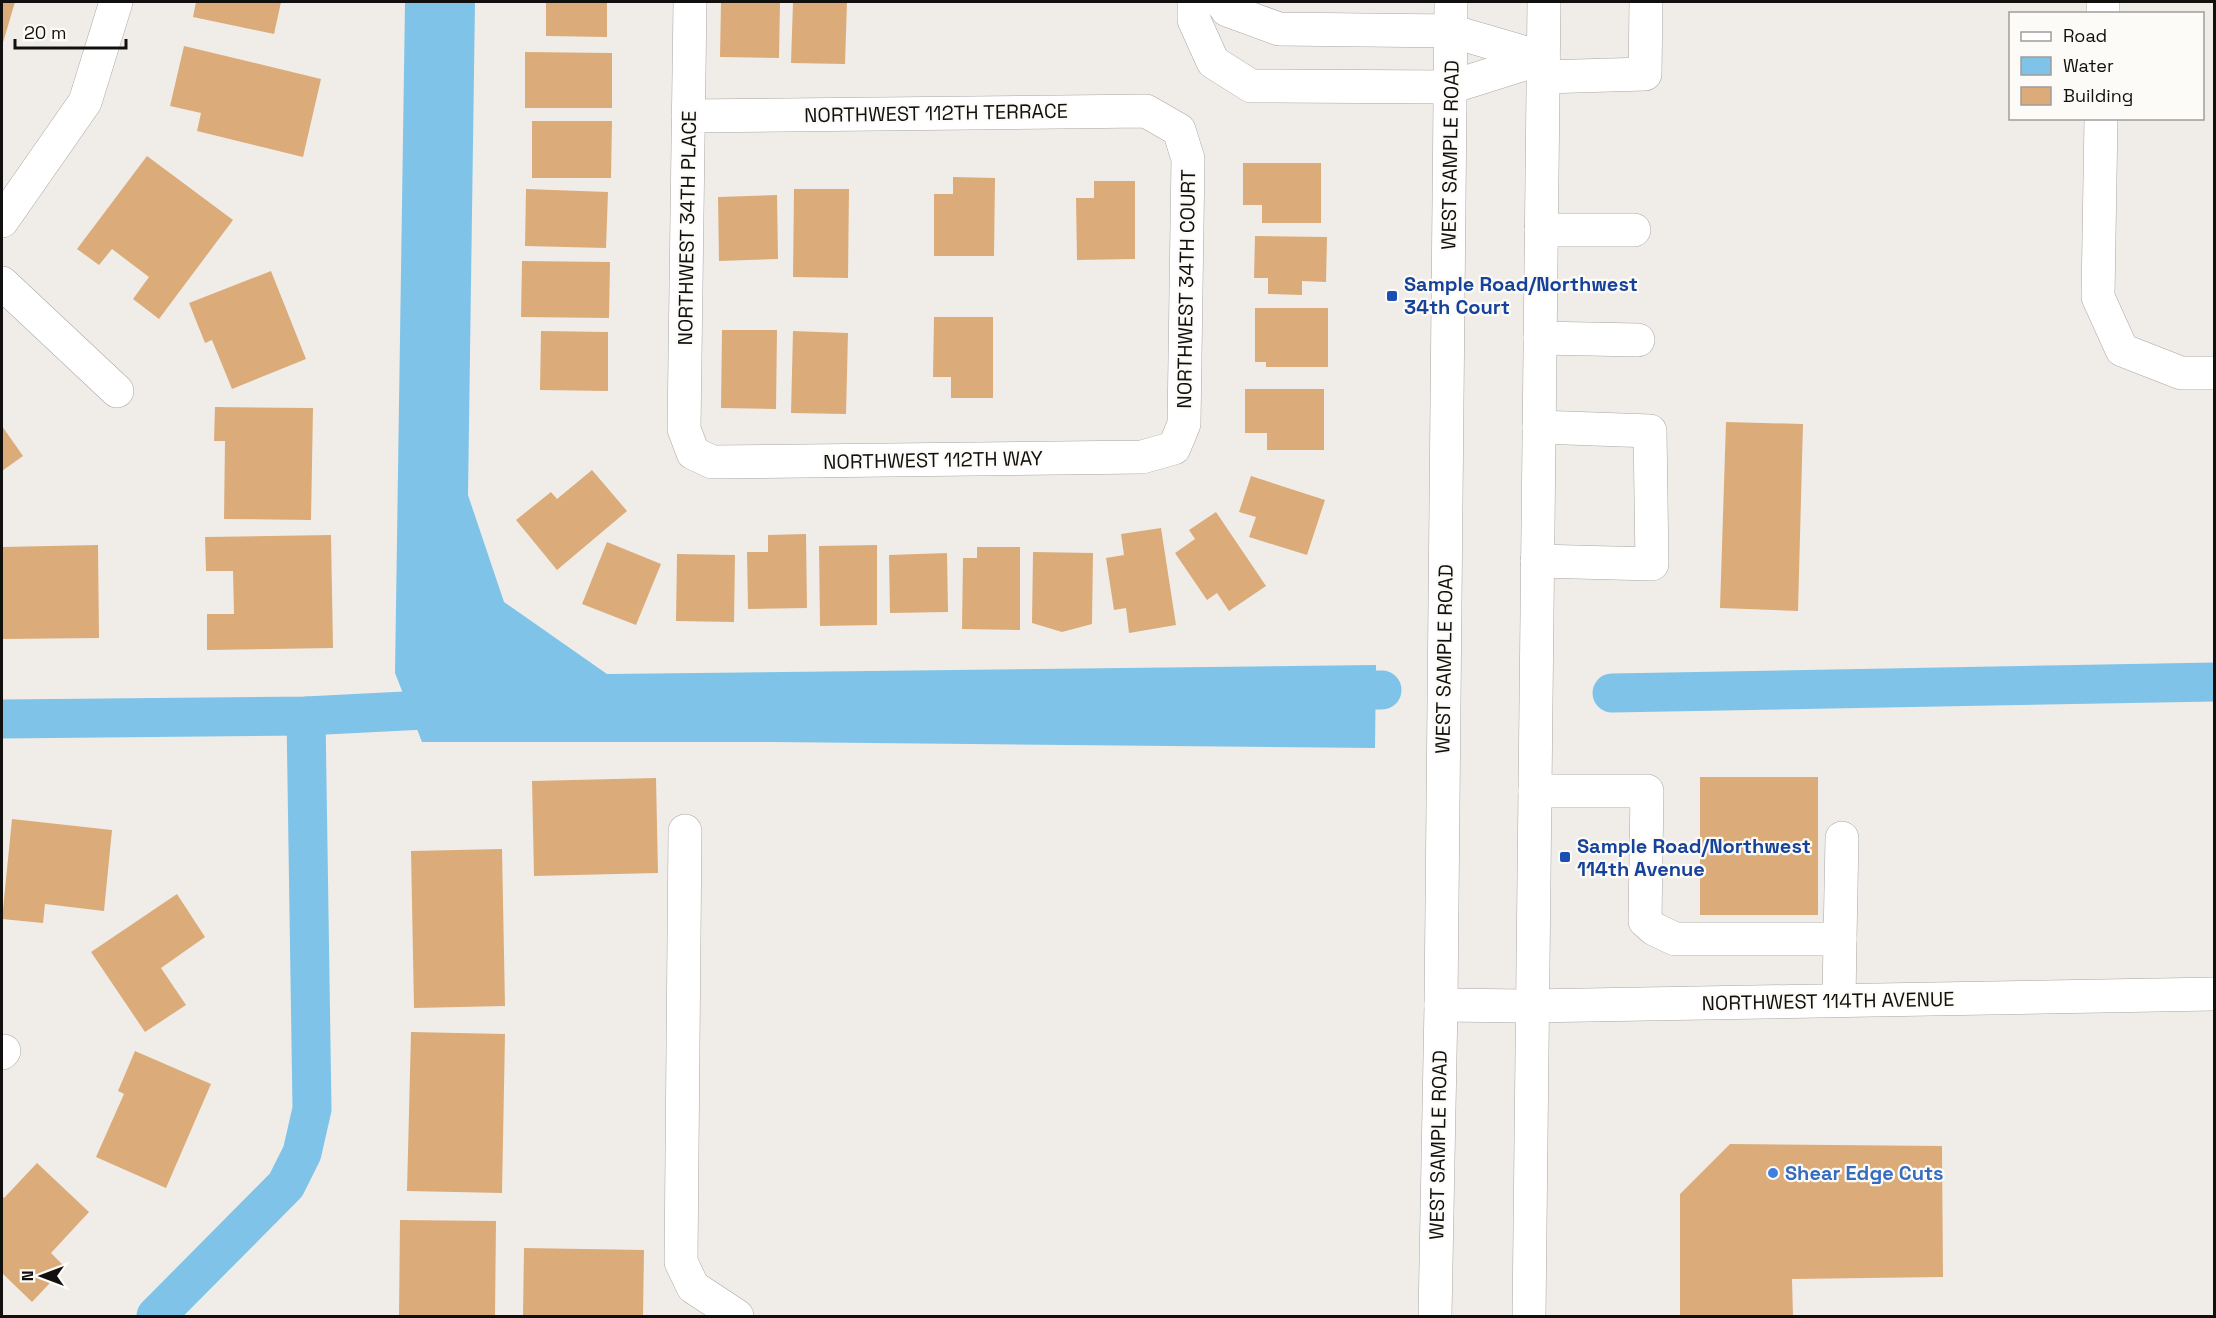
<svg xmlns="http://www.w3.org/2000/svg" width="2216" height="1318" font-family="'Space Grotesk',sans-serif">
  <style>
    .water { fill: #7fc4e8 }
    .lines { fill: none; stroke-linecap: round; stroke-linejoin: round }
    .canal { stroke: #7fc4e8; stroke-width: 39 }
    .building { fill: #dbac79 }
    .minor-casing { stroke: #a9a7a3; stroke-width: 34 }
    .major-casing { stroke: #a9a7a3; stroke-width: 34 }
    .minor { stroke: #fff; stroke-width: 33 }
    .major { stroke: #fff; stroke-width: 33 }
    .transit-dot { fill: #1a4fb4; stroke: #fdfbf7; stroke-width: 2 }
    .shop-dot { fill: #3f7fe0; stroke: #fdfbf7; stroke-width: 2 }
    .labels { text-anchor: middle; stroke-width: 4.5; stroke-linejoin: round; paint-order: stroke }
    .street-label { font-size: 20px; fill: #11100f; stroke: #fdfbf7 }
    .transit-label { font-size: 20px; font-weight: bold; fill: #164399; stroke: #fdfbf7; text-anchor: start }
    .shop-label { font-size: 20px; font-weight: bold; fill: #366cbe; stroke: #fdfbf7; text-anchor: start }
  </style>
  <rect width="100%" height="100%" fill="#f0ede9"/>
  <!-- water -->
  <polygon class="water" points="405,2 475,2 468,495 504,602 607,674 1376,665 1375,748 773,742 422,742 395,673"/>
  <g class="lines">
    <!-- canal -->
    <g class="canal">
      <polyline points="1323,690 1382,690"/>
      <polyline points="1612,693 2214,682"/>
      <polyline points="2,719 306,716 464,708"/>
      <polyline points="156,1316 286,1185 302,1153 312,1109 306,716"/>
    </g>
  </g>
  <!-- building -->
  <g class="building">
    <polygon points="2,2 15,2 2,46"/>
    <polygon points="196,2 281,2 274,34 193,17"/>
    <polygon points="546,2 607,2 607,37 546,36"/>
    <polygon points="721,2 780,2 779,58 720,57"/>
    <polygon points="793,2 847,2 845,64 791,63"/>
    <polygon points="184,46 321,79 303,157 197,131 201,113 170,106"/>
    <polygon points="525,52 612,53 612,108 525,108"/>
    <polygon points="532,121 612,121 611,178 532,178"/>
    <polygon points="147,156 233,220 159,319 133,299 149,277 112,249 99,265 77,249"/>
    <polygon points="1243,163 1321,163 1321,223 1262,223 1262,205 1243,205"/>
    <polygon points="953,177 995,178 994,256 934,256 934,194 953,194"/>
    <polygon points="1094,181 1135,181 1135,259 1077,260 1076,198 1094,198"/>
    <polygon points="526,189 608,192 606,248 525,246"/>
    <polygon points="794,189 849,189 848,278 793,277"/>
    <polygon points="777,195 778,259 719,261 718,197"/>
    <polygon points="1255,236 1327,237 1326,282 1302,281 1302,295 1268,294 1268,278 1254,278"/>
    <polygon points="522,261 610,262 609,318 521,317"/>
    <polygon points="271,271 306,359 232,389 212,340 205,343 189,303"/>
    <polygon points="1255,308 1328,308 1328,367 1266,367 1266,362 1255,362"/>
    <polygon points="934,317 993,317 993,398 951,398 951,377 933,377"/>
    <polygon points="722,330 777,330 776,409 721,408"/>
    <polygon points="541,331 608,332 608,391 540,390"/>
    <polygon points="793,331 848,333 846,414 791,413"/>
    <polygon points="1245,389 1324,389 1324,450 1267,450 1267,433 1245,433"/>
    <polygon points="215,407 313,408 311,520 224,519 225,441 214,441"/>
    <polygon points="1726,422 1803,424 1798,611 1720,608"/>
    <polygon points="2,426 23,456 2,471"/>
    <polygon points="592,470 627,511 557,570 516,520 551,492 557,499"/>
    <polygon points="1251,476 1325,500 1307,555 1249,537 1256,517 1239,512"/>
    <polygon points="1216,512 1266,586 1229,611 1217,593 1207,600 1175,553 1195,539 1189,530"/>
    <polygon points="1161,528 1176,625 1129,633 1126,608 1114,610 1106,558 1124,555 1121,534"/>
    <polygon points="806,534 807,608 748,609 747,552 768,552 768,535"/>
    <polygon points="331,535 333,648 207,650 207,614 234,614 233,571 206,571 205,537"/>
    <polygon points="607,542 661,564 636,625 582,604"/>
    <polygon points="98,545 99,638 2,639 2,547"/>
    <polygon points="877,545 877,625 820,626 819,546"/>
    <polygon points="977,547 1020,547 1020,630 962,629 963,558 977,558"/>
    <polygon points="1033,552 1093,553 1092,624 1062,632 1032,623"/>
    <polygon points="947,553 948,612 890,613 889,555"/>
    <polygon points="677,554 735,555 734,622 676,621"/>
    <rect x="1700" y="777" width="118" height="138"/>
    <polygon points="656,778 658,873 534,876 532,781"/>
    <polygon points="12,819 112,830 104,911 45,904 43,923 2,919"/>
    <polygon points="502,849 505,1006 414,1008 411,851"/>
    <polygon points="177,894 205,937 161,968 186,1005 145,1032 91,952"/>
    <polygon points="411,1032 505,1034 502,1193 407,1191"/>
    <polygon points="135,1051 211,1084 166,1188 96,1157 124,1094 118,1091"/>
    <polygon points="1730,1144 1942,1146 1943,1277 1792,1279 1793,1316 1680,1316 1680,1194"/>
    <polygon points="37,1163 89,1212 51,1253 65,1267 32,1302 2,1273 2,1195 4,1198"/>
    <polygon points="400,1220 496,1221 495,1316 399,1316"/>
    <polygon points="524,1248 644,1250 643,1316 523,1316"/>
  </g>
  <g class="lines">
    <defs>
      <g id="minor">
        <polyline points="1194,2 1194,20 1213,62 1251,86 1451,87 1543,58"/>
        <polyline points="1222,2 1227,10 1279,29 1451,31 1543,58"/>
        <polyline points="2103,14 2103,2"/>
        <polyline points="1543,77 1645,74 1646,2"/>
        <polyline points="688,116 1146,111 1179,130 1188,159 1184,424 1174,448 1142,457 712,462 693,453 684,429 690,2"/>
        <polyline points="2101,118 2098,297 2122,350 2181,373 2214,373"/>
        <polyline points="2,221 85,102 116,2"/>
        <polyline points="1541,230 1634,230"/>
        <polyline points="2,283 117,391"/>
        <polyline points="1540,338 1638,340"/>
        <polyline points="1537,561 1652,564 1650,431 1539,427"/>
        <polyline points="1535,791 1647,791 1645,921 1654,929 1675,939 1840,939 1842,838"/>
        <polyline points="685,831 681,1262 693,1287 737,1316"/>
        <polyline points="1839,1000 1840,939"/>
        <polyline points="1441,1005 1531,1006 2214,994"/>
        <polyline points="2,1053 4,1051"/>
      </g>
      <g id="major">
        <polyline points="1435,1316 1441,1005 1451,2"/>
        <polyline points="1529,1316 1544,2"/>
      </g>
    </defs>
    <!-- minor casing -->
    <use href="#minor" class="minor-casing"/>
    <!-- major casing -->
    <use href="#major" class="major-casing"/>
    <!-- minor -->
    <use href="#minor" class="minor"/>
    <!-- major -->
    <use href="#major" class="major"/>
  </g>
  <!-- markers -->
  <g class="transit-dot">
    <rect x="1386" y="290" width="12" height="12" rx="3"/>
    <rect x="1559" y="851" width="12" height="12" rx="3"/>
  </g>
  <circle class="shop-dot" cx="1773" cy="1173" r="6"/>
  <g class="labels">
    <!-- street labels -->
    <g class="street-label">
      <text transform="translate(936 113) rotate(-1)" y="7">NORTHWEST 112TH TERRACE</text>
      <text transform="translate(1450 155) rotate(-89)" y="7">WEST SAMPLE ROAD</text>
      <text transform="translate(687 228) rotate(-89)" y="7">NORTHWEST 34TH PLACE</text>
      <text transform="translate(1186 289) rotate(-89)" y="7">NORTHWEST 34TH COURT</text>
      <text transform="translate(933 460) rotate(-1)" y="7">NORTHWEST 112TH WAY</text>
      <text transform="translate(1444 659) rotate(-89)" y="7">WEST SAMPLE ROAD</text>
      <text transform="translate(1828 1001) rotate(-1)" y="7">NORTHWEST 114TH AVENUE</text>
      <text transform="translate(1438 1145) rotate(-89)" y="7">WEST SAMPLE ROAD</text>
    </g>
    <!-- transit labels -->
    <g class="transit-label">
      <text x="1404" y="291">Sample Road/Northwest<tspan x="1404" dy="23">34th Court</tspan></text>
      <text x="1577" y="853">Sample Road/Northwest<tspan x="1577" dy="23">114th Avenue</tspan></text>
    </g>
    <!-- shop labels -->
    <g class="shop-label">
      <text x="1785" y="1180">Shear Edge Cuts</text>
    </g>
  </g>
  <!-- border -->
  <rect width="2216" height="1318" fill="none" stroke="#11100f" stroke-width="6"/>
  <!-- legend -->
  <rect x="2009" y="12" width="195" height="108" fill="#fdfbf7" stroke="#9f9d9a" stroke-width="1.5"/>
  <rect x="2021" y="32" width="30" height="9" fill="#ffffff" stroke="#9f9d9a" stroke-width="1.5"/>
  <text x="2063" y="42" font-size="18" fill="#11100f">Road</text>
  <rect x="2021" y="57" width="30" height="18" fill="#7fc4e8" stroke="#9f9d9a" stroke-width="1.5"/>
  <text x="2063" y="72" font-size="18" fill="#11100f">Water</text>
  <rect x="2021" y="87" width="30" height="18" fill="#dbac79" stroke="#9f9d9a" stroke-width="1.5"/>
  <text x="2063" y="102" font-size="18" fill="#11100f">Building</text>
  <!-- north arrow -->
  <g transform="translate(42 1276) rotate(270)" stroke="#fdfbf7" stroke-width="4.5" paint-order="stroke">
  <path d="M0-4.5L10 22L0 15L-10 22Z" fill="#11100f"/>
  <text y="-9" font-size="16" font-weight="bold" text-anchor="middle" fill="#11100f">N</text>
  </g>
  <!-- scale -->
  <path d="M15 39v9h111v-9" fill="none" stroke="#11100f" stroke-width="3"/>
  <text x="24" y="39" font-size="18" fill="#11100f" stroke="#fdfbf7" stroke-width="4.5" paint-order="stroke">20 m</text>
</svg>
